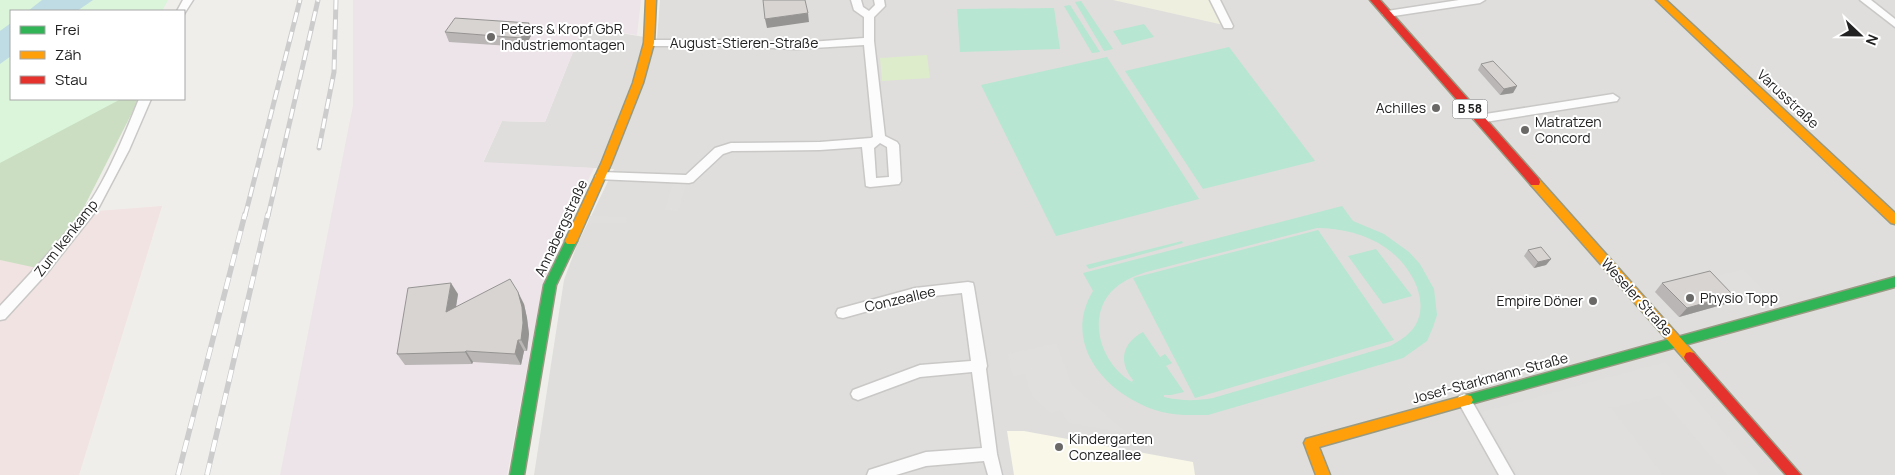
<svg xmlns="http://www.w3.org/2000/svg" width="1895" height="475" font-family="Manrope,sans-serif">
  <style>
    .residential { fill: #dfdedc }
    .commercial { fill: #f1e3e1 }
    .industrial { fill: #ede4e9 }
    .education { fill: #f8f7e8 }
    .farmland { fill: #efefdf }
    .grass { fill: #ddeccb }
    .forest { fill: #cbdec1 }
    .park { fill: #daf5da }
    .pitch { fill: #b7e6d2; fill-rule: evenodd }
    .parking { fill: #e0dfde }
    .water { fill: #bfdbe3 }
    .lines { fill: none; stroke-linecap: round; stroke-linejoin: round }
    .street-casing { stroke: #c9c8c7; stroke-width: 3 }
    .fast-casing { stroke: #999a82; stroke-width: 3 }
    .slow-casing { stroke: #999a82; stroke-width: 3 }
    .jam-casing { stroke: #999a82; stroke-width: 3 }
    .street { fill: #fdfcfc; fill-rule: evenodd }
    .fast { fill: #30b455; fill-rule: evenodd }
    .slow { fill: #ff9f0a; fill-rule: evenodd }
    .jam { fill: #e5322d; fill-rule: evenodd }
    .rail-far1-casing { stroke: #ccc; stroke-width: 5 }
    .rail-casing { stroke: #ccc; stroke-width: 5.5 }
    .rail-far1 { stroke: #fff; stroke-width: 3; stroke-dasharray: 10; stroke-linecap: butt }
    .rail { stroke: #fff; stroke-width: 4; stroke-dasharray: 12; stroke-linecap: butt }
    .wall { fill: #b9b6b5 }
    .shaded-wall { fill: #969493 }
    .building { fill: #d7d4d2; stroke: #969493 }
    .poi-dot { fill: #6a6968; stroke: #fff; stroke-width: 2 }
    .labels { text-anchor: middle; stroke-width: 4; stroke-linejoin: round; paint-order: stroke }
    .shield { fill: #fff; stroke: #646464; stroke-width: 1 }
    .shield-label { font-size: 12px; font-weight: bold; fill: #222 }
    .poi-label { font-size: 14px; fill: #222; stroke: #fff; text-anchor: start }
    .street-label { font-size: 14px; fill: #222; stroke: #fff }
  </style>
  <rect width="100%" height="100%" fill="#f0eeeb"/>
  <!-- residential -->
  <polygon class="residential" points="660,0 1895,0 1895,475 534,475 564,280 577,245 614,169 483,163 502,121 545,122 583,27 657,39"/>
  <!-- commercial -->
  <polygon class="commercial" points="162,206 79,475 0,475 0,260 52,270 97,211"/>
  <!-- industrial -->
  <polygon class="industrial" points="353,0 641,0 637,35 583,27 545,122 502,121 483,162 594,168 572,214 542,288 507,475 280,475 353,105"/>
  <!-- education -->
  <polygon class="education" points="1007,431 1024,431 1193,462 1195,475 1014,475"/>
  <!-- farmland -->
  <polygon class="farmland" points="1113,0 1215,0 1228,26"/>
  <!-- grass -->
  <polygon class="grass" points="927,55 930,78 882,81 880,58"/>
  <!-- forest -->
  <polygon class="forest" points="113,99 139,99 82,211 37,268 0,260 0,159"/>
  <!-- park -->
  <polygon class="park" points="0,0 168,0 162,11 11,11 11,99 121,99 0,163"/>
  <!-- pitch -->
  <g class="pitch">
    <polygon points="1081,1 1113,49 1104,51 1075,2"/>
    <polygon points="1070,5 1100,52 1092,53 1064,6"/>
    <polygon points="1054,8 1060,49 960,52 957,9"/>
    <polygon points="1144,24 1154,37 1122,45 1113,31"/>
    <polygon points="1229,47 1315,161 1203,189 1125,71"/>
    <polygon points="1107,57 1199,199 1056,236 981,85"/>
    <path d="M1342,206L1353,221L1384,234L1409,252L1420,264L1434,289L1437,315L1433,327L1427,341L1403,358L1208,415C1193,415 1177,416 1162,412C1109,398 1060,345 1093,291L1083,273ZM1317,228C1341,228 1366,234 1386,248C1407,262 1428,294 1418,320C1413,333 1401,340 1390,346L1213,398C1196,401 1181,401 1164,397V395H1171L1184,392L1166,366L1172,363L1165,354L1160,357L1143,332C1122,343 1118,362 1133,380L1132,382C1104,366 1088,325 1107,297C1117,283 1131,277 1146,272Z"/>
    <polygon points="1318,230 1394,340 1195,398 1133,278"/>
    <polygon points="1182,241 1183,243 1089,269 1086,265"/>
    <polygon points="1376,249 1412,296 1383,304 1348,256"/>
  </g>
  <!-- parking -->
  <g class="parking">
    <polygon points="674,181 687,181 678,211 665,210"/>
    <polygon points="590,216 628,217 626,223 588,223"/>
    <polygon points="1744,269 1771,298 1729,308 1702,280"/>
    <polygon points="1056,343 1072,385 1127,433 1069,423 1060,410 1051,413 1032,396 1025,374 1013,376 1008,354"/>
    <polygon points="1665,362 1760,475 1727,475 1660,396 1611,408 1663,475 1519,475 1482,412"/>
  </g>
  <!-- water -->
  <g class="water">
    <polygon points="42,0 93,0 77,11 28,11"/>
    <polygon points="11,23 11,56 0,64 0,31"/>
  </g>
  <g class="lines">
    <defs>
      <g id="street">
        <polygon points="183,0 193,0 184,14 184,11 177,11"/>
        <path d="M851,0H861L863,7L869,11L875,5L874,0H884L885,6L874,17V41L885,136L897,142L899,145L901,181L899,184L870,187L866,186L862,147L820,150L732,151L723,154L693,182L689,183L597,179L595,176L601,172L686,175L715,148L731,143L820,142L871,138L873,137L864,45L796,49L724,46H649L644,43L649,40H724L796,43L864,38V17L854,10ZM880,143L887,147L889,177L876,178L874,148Z"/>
        <polygon points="1210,0 1220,0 1233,26 1232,28 1224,28"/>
        <polygon points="1459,0 1485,0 1480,3 1387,17 1382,14 1387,11"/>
        <polygon points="1860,0 1871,0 1895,19 1895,27"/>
        <polygon points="1613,94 1619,98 1617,101 1479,123 1473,119 1479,115"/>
        <path d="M139,99H151L129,150L99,207L47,273L5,319L0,320V306C31,273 63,239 90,202C109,174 126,131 139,99Z"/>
        <polygon points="968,282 973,283 974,287 987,366 986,369 997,454 1002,475 988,475 984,461 926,466 896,475 867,475 869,470 926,452 982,448 972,372 920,377 858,400 853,398 851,394 853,390 920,365 971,361 962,293 915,298 843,318 838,317 836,313 838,309 915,288"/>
        <polygon points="1464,394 1469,396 1514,475 1499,475 1457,400 1459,396"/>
      </g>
      <g id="fast">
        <polygon points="571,237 575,238 577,241 556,285 524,475 510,475 544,285 567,238"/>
        <polygon points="1895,277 1895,287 1467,405 1463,404 1461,400 1463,396 1467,395"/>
      </g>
      <g id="slow">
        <polygon points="646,0 656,0 654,43 643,83 611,164 577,241 575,244 567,244 565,241 601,164 633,83 644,43"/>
        <polygon points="1656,0 1666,0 1895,213 1895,224 1891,223"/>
        <polygon points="1535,178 1539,179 1694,353 1696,357 1694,361 1690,362 1686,361 1531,185 1530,182"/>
        <polygon points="1467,395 1471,396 1473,400 1471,404 1319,447 1330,475 1316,475 1304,443 1306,439"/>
      </g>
      <g id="jam">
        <polygon points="1370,0 1380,0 1539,179 1540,182 1539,185 1531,185"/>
        <polygon points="1690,352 1694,353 1801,475 1786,475 1686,361 1684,357 1686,353"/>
      </g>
    </defs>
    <!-- street casing -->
    <use href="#street" class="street-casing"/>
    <!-- fast casing -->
    <use href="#fast" class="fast-casing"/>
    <!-- slow casing -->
    <use href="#slow" class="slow-casing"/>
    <!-- jam casing -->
    <use href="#jam" class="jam-casing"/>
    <!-- street -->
    <use href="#street" class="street"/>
    <!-- fast -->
    <use href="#fast" class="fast"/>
    <!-- slow -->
    <use href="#slow" class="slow"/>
    <!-- jam -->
    <use href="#jam" class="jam"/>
    <defs>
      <g id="rail-far1">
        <polyline points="319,148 334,72 336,0"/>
        <polyline points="245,216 300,0"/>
        <polyline points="268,216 318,0"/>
      </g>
      <g id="rail">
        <polyline points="178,475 245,214"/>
        <polyline points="207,475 268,214"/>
      </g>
    </defs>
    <!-- rail-far1 casing -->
    <use href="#rail-far1" class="rail-far1-casing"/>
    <!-- rail casing -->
    <use href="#rail" class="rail-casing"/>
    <!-- rail-far1 -->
    <use href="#rail-far1" class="rail-far1"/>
    <!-- rail -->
    <use href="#rail" class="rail"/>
  </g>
  <!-- wall -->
  <g class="wall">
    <polygon points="445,32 533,32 525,47 449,42"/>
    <polygon points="1481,64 1517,86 1513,93 1500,95 1478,70"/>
    <polygon points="1528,250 1551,259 1546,265 1534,268 1524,256"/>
    <polygon points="1662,283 1725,304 1679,317 1655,292"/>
    <polygon points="458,294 456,308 524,304 527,318 529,334 527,351 524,351 521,365 473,362 472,364 405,365 397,354"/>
  </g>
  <!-- shaded-wall -->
  <g class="shaded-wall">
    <polygon points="808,13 809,22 767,28 765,19"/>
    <polygon points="529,23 533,32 525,47 521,38"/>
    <polygon points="1517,86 1513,93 1500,95 1504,89"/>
    <polygon points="1551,259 1546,265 1534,268 1538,262"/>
    <polygon points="451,283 458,294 453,324 446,312"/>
    <polygon points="518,292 524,304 527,318 529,334 527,351 521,340"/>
    <polygon points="1733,295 1725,304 1679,317 1687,308"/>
    <polygon points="518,340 524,351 521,365 515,354"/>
    <polygon points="466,351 473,362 472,364 465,352"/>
  </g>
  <!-- building -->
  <g class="building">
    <polygon points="763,0 805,0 808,13 765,19"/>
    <polygon points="455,18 529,23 521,38 445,32"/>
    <polygon points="1493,61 1517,86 1504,89 1481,64"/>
    <polygon points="1541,247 1551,259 1538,262 1528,250"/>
    <polygon points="1710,271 1733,295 1687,308 1662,283"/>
    <polygon points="510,279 518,292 522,307 523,323 521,340 518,340 515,354 466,351 465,352 397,354 408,288 451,283 446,312"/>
  </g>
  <!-- markers -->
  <g class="poi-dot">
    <circle cx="491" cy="37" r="5"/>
    <circle cx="1436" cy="108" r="5"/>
    <circle cx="1525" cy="130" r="5"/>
    <circle cx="1690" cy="298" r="5"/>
    <circle cx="1593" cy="301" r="5"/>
    <circle cx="1059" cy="447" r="5"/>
  </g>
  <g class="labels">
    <!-- shield labels -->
    <rect class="shield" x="1452.5" y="99.5" width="35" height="19" rx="4"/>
    <g class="shield-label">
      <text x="1470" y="113">B 58</text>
    </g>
    <!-- poi labels -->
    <g class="poi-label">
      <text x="501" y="34">Peters &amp; Kropf GbR<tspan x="501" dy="16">Industriemontagen</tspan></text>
      <text x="1426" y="113" text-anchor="end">Achilles</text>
      <text x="1535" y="127">Matratzen<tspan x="1535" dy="16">Concord</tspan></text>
      <text x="1700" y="303">Physio Topp</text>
      <text x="1583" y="306" text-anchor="end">Empire Döner</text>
      <text x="1069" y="444">Kindergarten<tspan x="1069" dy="16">Conzeallee</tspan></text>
    </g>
    <!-- street labels -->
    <g class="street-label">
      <text x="744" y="48">August-Stieren-Straße</text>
      <text transform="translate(1788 99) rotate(43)" y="5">Varusstraße</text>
      <text transform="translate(561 228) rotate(-65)" y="5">Annabergstraße</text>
      <text transform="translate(66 238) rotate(-52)" y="5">Zum Ikenkamp</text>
      <text transform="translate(1637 297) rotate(48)" y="5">Weseler Straße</text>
      <text transform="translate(900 299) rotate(-13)" y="5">Conzeallee</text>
      <text transform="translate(1490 378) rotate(-15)" y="5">Josef-Starkmann-Straße</text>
    </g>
  </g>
  <!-- legend -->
  <rect x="10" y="10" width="175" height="90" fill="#ffffff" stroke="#a7a7a7"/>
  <rect x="20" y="26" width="25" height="8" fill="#30b455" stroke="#a7a7a7"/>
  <text x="55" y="35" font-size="15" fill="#222222">Frei</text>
  <rect x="20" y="51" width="25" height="8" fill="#ff9f0a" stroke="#a7a7a7"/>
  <text x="55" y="60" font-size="15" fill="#222222">Zäh</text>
  <rect x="20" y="76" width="25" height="8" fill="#e5322d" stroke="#a7a7a7"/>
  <text x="55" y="85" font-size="15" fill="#222222">Stau</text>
  <!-- north arrow -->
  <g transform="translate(1860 35) rotate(112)" stroke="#ffffff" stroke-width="4" paint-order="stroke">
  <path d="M0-4L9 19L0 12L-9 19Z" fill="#222222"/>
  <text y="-8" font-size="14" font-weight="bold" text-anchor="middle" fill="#222222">N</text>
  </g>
</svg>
